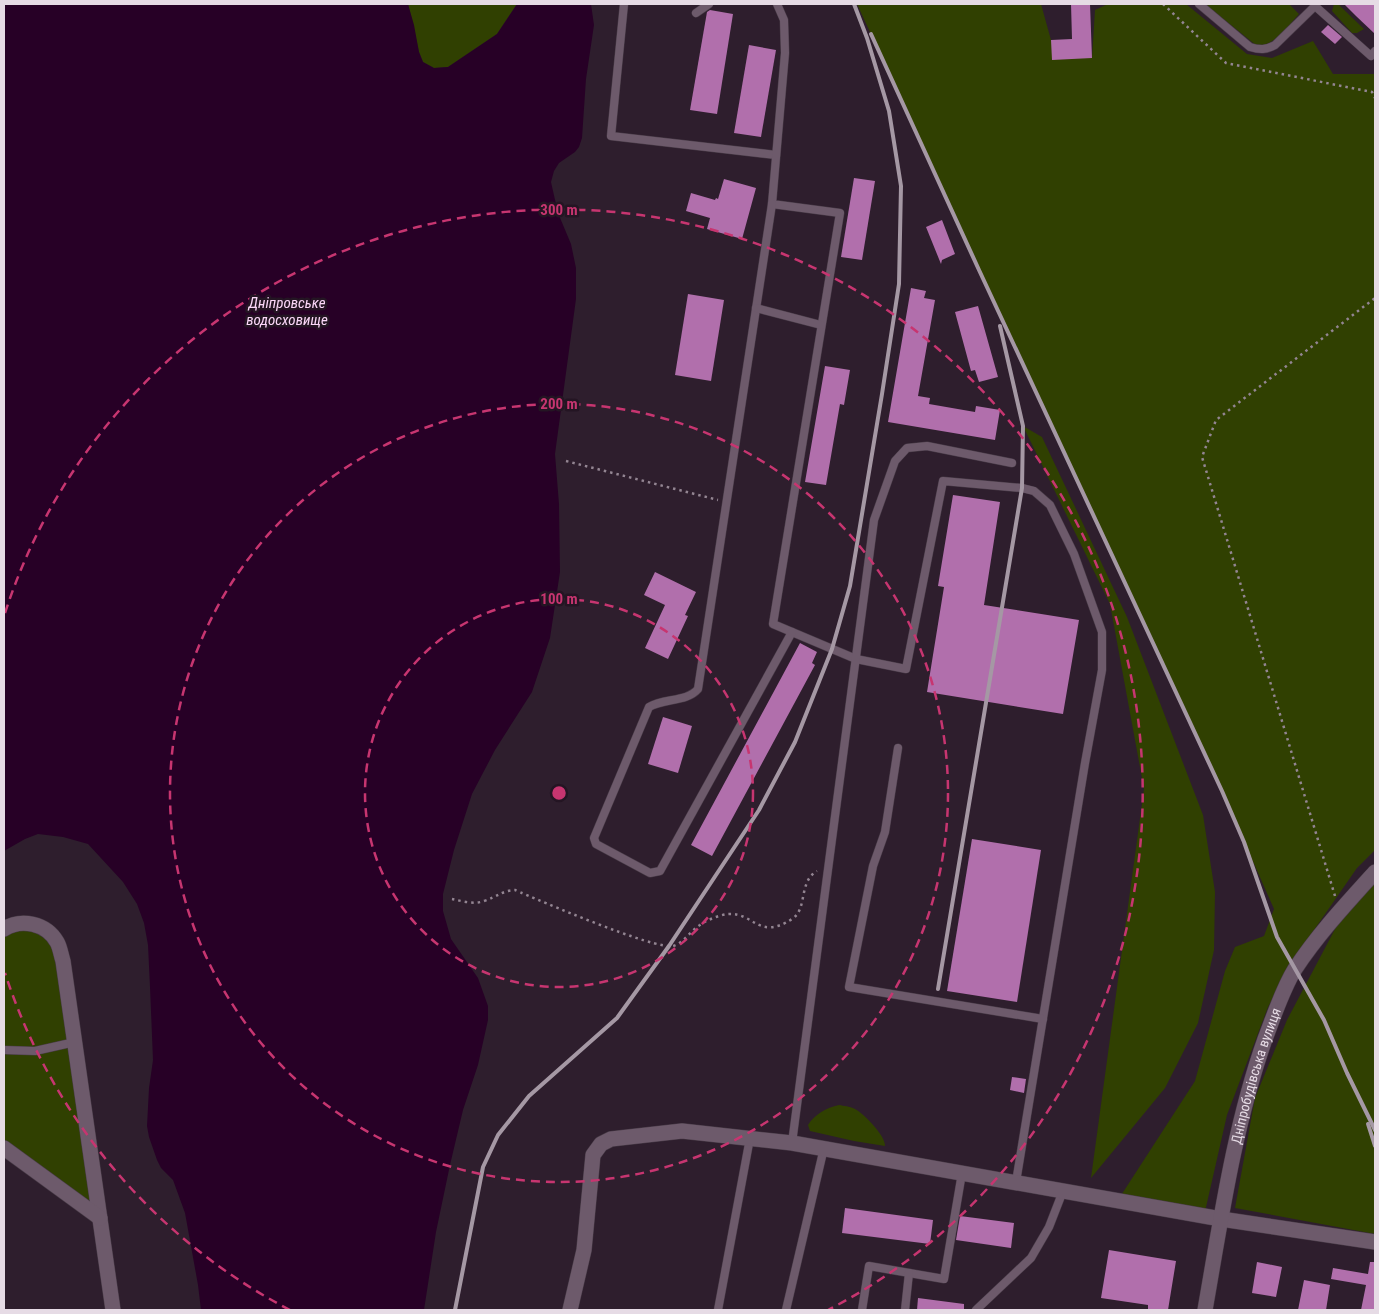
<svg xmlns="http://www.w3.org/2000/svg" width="1379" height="1314" font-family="'Roboto Condensed',sans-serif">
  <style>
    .green { fill: #304001 }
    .water { fill: #270026 }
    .building { fill: #b16fac }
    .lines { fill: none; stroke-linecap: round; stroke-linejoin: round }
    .lane-casing { stroke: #483b47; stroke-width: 9 }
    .street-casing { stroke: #483b47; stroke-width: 16 }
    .secondary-casing { stroke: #483b47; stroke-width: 16 }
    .path { stroke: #938592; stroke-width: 2.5; stroke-dasharray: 2.5 4; stroke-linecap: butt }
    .lane { stroke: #6d5a6b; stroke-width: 8 }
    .street { stroke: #6d5a6b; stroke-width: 15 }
    .secondary { stroke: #6d5a6b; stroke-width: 15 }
    .rail { stroke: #a598a4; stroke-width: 4 }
    .ring { fill: none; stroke: #c73570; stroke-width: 2.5; stroke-dasharray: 9 6 }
    .labels { text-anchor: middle; stroke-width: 5; stroke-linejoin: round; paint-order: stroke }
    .street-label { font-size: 14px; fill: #e6dbe5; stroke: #241523 }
    .water-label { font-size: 15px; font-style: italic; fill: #fbd7f8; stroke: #241523 }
    .centre { fill: #c73570; stroke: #241523; stroke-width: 2.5 }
    .ring-label { font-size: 15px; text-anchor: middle; font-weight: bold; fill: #c73570; stroke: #241523; stroke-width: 5; stroke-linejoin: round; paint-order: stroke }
  </style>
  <rect width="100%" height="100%" fill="#2e1e2d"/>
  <!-- green -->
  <g class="green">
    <polygon points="408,4 517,4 497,34 448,67 434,68 423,62 419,52"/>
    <polygon points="857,4 1041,4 1051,40 1092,58 1095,10 1108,4 1186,4 1247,54 1272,58 1313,41 1333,74 1375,74 1375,850 1357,868 1298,953 1268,1007 1227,1115 1204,1216 1118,1200 1195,1081 1225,971 1235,947 1264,936 1274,909 1222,791"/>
    <path d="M1205,4H1289L1299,14C1287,27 1276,45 1257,46Z"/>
    <polygon points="1334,4 1338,4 1364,29 1357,33 1352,33 1332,11"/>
    <polygon points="1023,426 1042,437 1127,617 1203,815 1215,892 1214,950 1198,1023 1165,1088 1091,1178 1144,789 1110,604"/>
    <polygon points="1375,882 1375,1234 1235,1208 1255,1098 1287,1020 1343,914"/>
    <polygon points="31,927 52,945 58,963 93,1205 4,1140 4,935"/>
    <path d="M839,1105C844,1106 849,1106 855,1109C863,1113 886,1136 885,1146L854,1141L810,1131L808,1125C815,1114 826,1108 839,1105Z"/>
  </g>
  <!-- water -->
  <polygon class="water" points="4,4 408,4 414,25 419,52 423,62 434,68 448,67 497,34 517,4 591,4 594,25 586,79 582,138 579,147 575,152 559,163 554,171 551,182 558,213 571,244 576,268 576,299 555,454 559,504 560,572 550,638 532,692 495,750 472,794 454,850 443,894 443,911 451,939 478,978 488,1006 488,1020 478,1065 463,1110 450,1165 436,1232 424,1310 201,1310 198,1285 185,1213 173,1180 161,1168 157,1160 149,1137 147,1126 149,1088 153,1060 150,987 148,945 144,923 137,904 123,882 88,844 63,837 38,834 25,839 4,851"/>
  <!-- building -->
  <g class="building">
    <polygon points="1071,4 1090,4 1092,58 1052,60 1051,40 1072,39"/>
    <polygon points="1344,4 1375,4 1375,34 1356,16"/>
    <polygon points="710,10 733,14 717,114 690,110 707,12"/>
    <polygon points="1328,25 1342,37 1335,44 1321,32"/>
    <polygon points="749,45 776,50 761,137 734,133"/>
    <polygon points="854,178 875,181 862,260 841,257"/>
    <polygon points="724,179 756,188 742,239 707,229 710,218 686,211 691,193 715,200 716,198 718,199"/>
    <polygon points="942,220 955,254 942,260 941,264 926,227"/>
    <polygon points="911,288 926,291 924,298 935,300 918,396 930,398 929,404 975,412 976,406 1000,410 995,440 888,422"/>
    <polygon points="688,294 724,300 711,381 675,375"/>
    <polygon points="978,306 998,377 979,382 975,370 971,371 955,312"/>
    <polygon points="825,366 850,370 844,405 840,404 826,485 805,482"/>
    <polygon points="953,495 1000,502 984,605 1079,620 1063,714 927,692 944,587 938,586"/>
    <polygon points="655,572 696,592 685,615 688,616 668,659 645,648 665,605 644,595"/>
    <polygon points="800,643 817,652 812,663 815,665 712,856 691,845"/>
    <polygon points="663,717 692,726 678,773 648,764"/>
    <polygon points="972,839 1041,850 1017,1002 947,991"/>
    <polygon points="1012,1077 1026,1079 1024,1093 1010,1090"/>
    <polygon points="845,1208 933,1220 930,1244 842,1233"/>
    <polygon points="960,1216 1014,1223 1011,1248 956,1240"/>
    <polygon points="1109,1250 1176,1261 1168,1310 1148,1310 1148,1305 1101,1298"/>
    <polygon points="1257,1262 1282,1267 1276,1297 1252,1293"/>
    <polygon points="1370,1262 1375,1262 1375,1310 1361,1310 1366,1285 1331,1279 1333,1268 1368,1274"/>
    <polygon points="1304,1280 1330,1285 1326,1310 1298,1310"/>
    <polygon points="918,1298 964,1304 964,1310 917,1310"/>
  </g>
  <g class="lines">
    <defs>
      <g id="lane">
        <polyline points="624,4 611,136 776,155"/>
        <polyline points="777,4 784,20 785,53 772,204 840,213 773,624 856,659 906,669 943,481 1022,488 1034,491 1050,505 1074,554 1102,632 1102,670 1085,763 1016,1182"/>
        <path d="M1199,4L1250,47C1260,50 1266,50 1275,45L1315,6L1371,56L1375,51"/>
        <polyline points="696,13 709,4"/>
        <path d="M772,204L698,689C687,702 664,698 649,707L594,838L596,844L650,873L660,871L792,632"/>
        <polyline points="756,308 821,325"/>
        <polyline points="898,748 885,832 873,866 849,987 1043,1019"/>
        <polyline points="4,1050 35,1051 75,1042"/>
        <polyline points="792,1143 874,520 895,461 907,448 927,446 1012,463"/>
        <polyline points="718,1310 750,1138"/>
        <polyline points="786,1310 824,1148"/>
        <polyline points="862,1310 869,1266 944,1279 962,1173"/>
        <polyline points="905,1310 909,1273"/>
        <polyline points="976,1310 1031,1258 1049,1227 1063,1191"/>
      </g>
      <g id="street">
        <path d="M4,929C21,918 46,923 57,942C60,947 61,955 63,961L113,1310"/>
        <polyline points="4,1148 100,1218"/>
        <polyline points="570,1310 584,1250 593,1155 601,1144 611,1139 682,1131 792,1143 1221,1219"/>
      </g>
      <g id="secondary">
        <polyline points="1221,1219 1375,1242"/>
        <path id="s1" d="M1205,1310C1221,1219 1234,1127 1265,1039C1274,1016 1282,990 1295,969C1318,934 1347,903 1375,872"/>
      </g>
    </defs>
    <!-- lane casing -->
    <use href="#lane" class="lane-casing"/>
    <!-- street casing -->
    <use href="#street" class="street-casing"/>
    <!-- secondary casing -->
    <use href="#secondary" class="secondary-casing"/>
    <!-- path -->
    <g class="path">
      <polyline points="1163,4 1226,63 1372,92 1375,98"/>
      <polyline points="566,461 718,500"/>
      <polyline points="1335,896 1202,457 1216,420 1375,298"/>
      <path d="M452,899C462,901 474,905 484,901C497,897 501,891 515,890C538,900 655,950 673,946C684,943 690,931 700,925C707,920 719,915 728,914C754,912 758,941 792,919C808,909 798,882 817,871"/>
    </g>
    <!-- lane -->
    <use href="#lane" class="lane"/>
    <!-- street -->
    <use href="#street" class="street"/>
    <!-- secondary -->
    <use href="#secondary" class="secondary"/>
    <!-- rail -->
    <g class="rail">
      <polyline points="871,34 979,270 1222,791 1244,842 1277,937 1324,1020 1347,1073 1375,1130"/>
      <polyline points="938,989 1022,488 1023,426 1000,326"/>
      <polyline points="1368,1124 1375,1146"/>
      <polyline points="455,1310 483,1167 498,1135 529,1096 617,1018 669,946 759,810 795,742 832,649 850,586 882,394 899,284 901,186 889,111 867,38 854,4"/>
    </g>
  </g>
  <!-- distance rings -->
  <g class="ring">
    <circle cx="559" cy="793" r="194"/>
    <circle cx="559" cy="793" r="389"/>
    <path d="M290 1310A583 583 0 0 1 5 973M5 613A583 583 0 1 1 828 1310"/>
  </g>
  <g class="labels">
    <!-- street labels -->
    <g class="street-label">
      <text dy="5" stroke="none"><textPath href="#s1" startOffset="240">Дніпробудівська вулиця</textPath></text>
    </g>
    <!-- water labels -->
    <g class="water-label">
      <text x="287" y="308">Дніпровське<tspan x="287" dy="17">водосховище</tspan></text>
    </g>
  </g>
  <circle cx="559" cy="793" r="8" class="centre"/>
  <g class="ring-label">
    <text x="559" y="215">300 m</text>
    <text x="559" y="409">200 m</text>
    <text x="559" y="604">100 m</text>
  </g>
  <!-- border -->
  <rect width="1379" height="1314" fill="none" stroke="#e6dbe5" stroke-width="10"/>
</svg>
